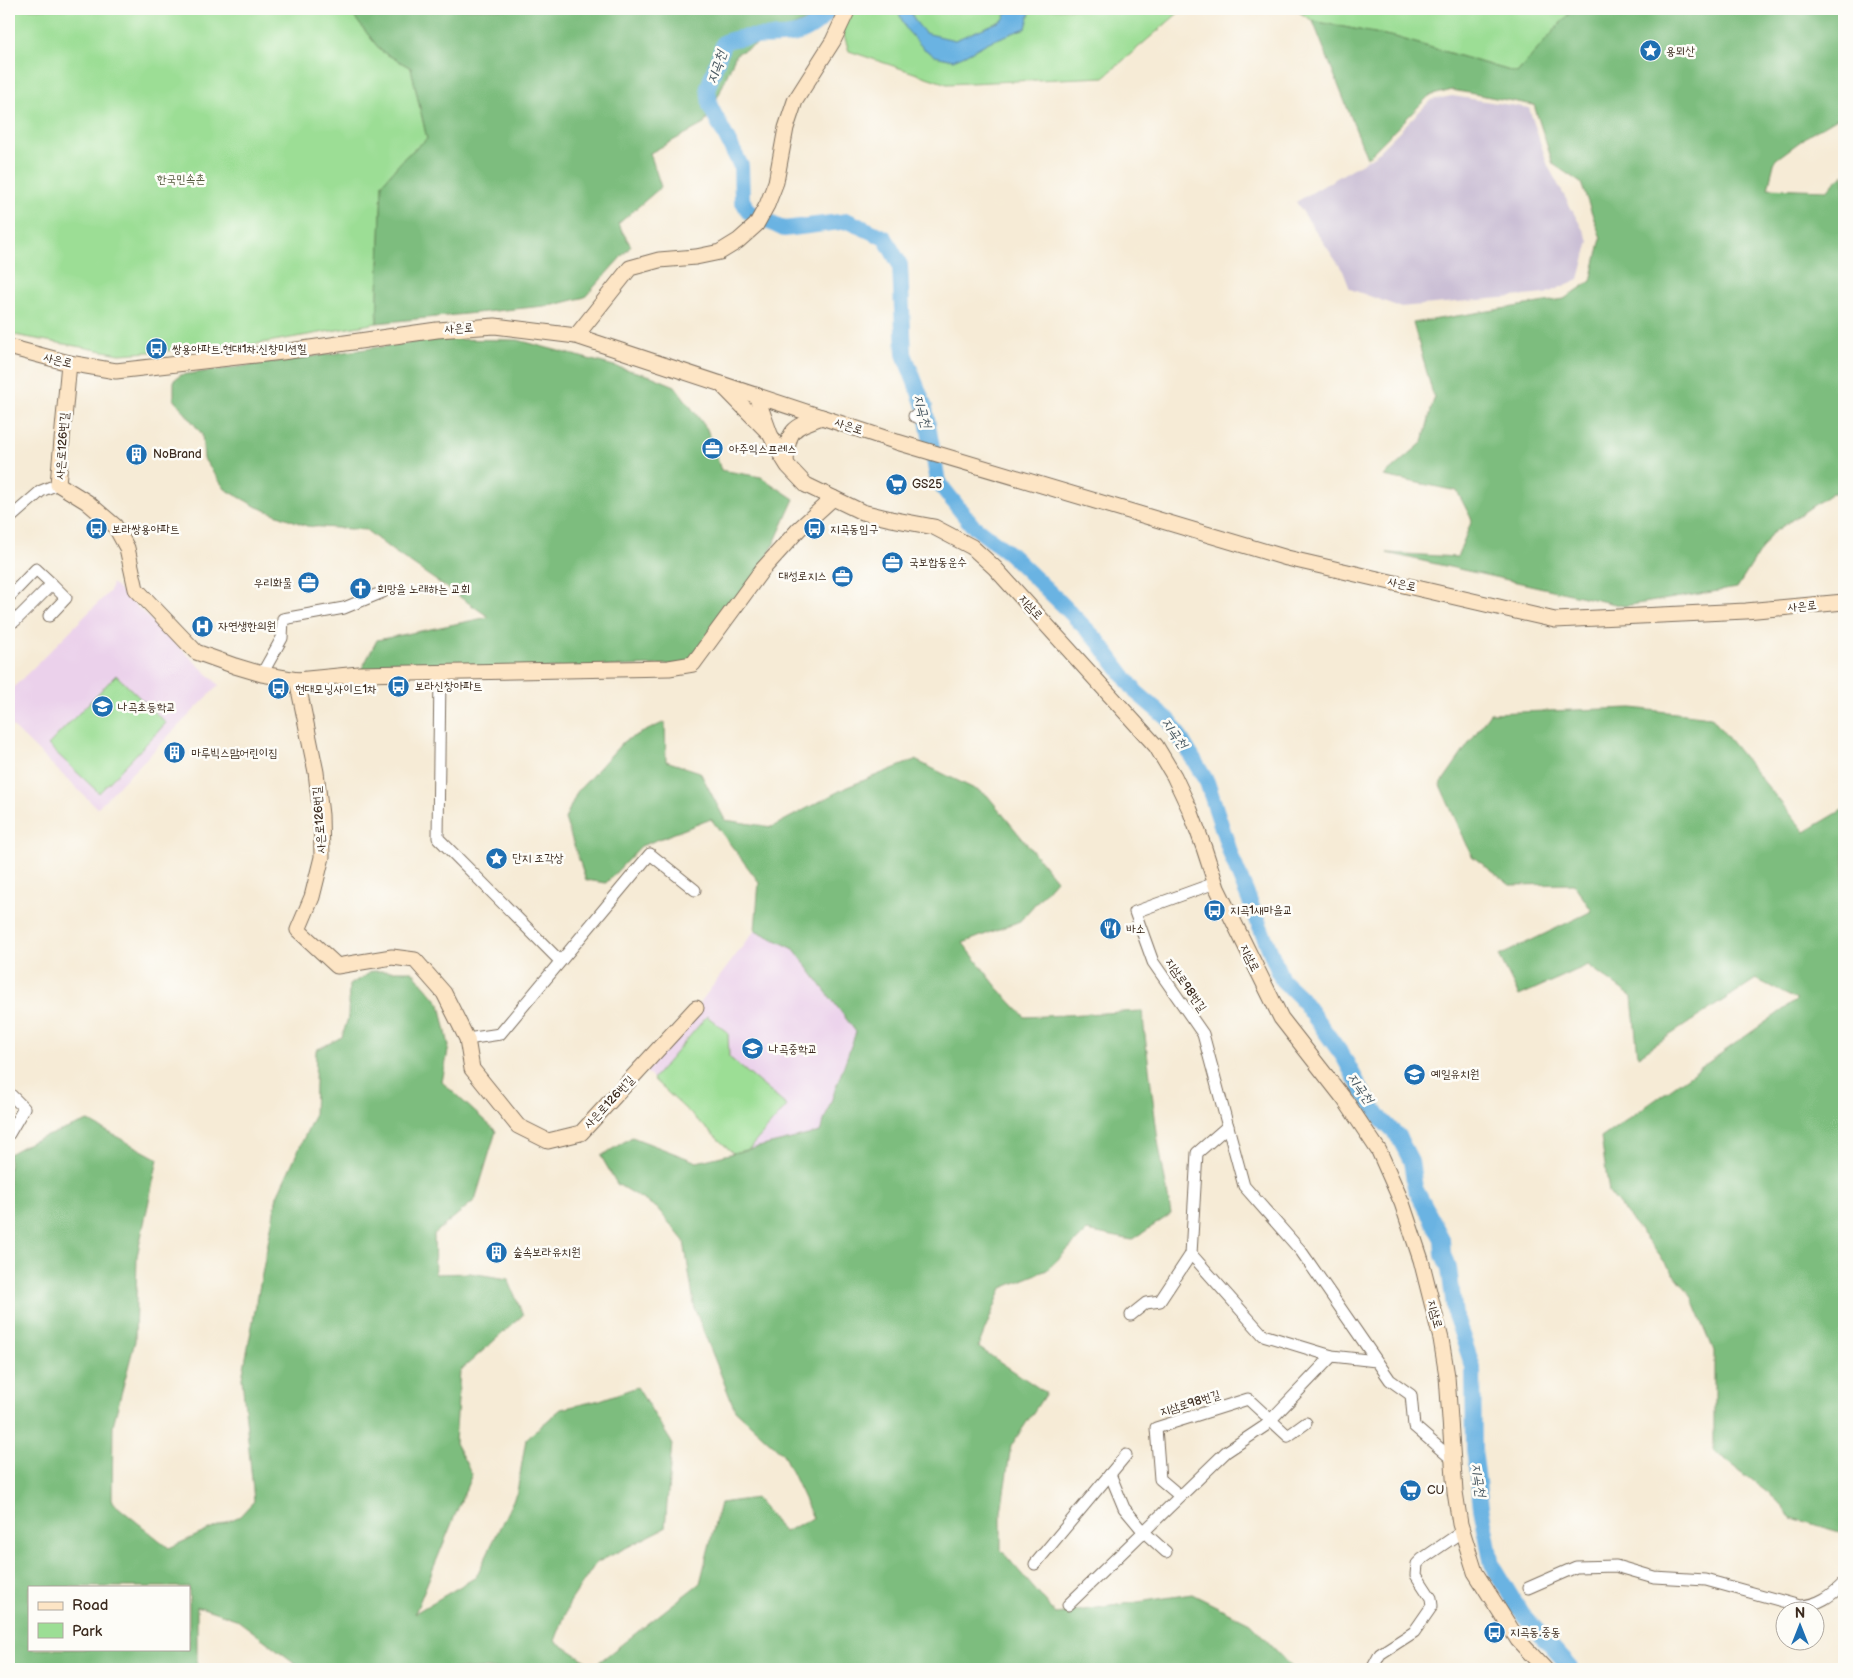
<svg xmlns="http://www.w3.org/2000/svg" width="1853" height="1678" font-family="'Balsamiq Sans','Poor Story',sans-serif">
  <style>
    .built { fill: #ebd1eb }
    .industrial { fill: #cbbfd5 }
    .green { fill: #9cde95; stroke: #6c845a }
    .forest { fill: #7dbd7e; stroke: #5c744e; fill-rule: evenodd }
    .water { fill: #6ab3e2; stroke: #526e80 }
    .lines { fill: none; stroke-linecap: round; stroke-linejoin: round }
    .river { stroke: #6ab3e2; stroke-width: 16 }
    .street-casing { stroke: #7c6e5e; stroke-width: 13 }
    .secondary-casing { stroke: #7c6e5e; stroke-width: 17 }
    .street { stroke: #fff; stroke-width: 11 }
    .secondary { stroke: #fde5c5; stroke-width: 15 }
    .labels { text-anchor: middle; stroke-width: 5; stroke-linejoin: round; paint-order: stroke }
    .poi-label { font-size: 12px; fill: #3b2a1e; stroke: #fdfcf7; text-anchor: start }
    .park-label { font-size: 12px; fill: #53573c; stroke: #fdfcf7 }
    .street-label { font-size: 12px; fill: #3b2a1e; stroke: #fdfcf7 }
    .water-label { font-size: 14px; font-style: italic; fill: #4b5a63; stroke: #fdfcf7 }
  </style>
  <rect width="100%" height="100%" fill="#fdfcf7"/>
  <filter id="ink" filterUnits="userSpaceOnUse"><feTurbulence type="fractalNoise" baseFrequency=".02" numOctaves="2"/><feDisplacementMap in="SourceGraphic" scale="10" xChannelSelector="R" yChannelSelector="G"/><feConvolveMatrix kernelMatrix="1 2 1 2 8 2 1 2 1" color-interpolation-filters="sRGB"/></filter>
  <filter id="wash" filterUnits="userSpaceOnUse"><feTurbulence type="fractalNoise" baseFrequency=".0096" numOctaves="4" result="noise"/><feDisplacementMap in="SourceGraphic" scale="20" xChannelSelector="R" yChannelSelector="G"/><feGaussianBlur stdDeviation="1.12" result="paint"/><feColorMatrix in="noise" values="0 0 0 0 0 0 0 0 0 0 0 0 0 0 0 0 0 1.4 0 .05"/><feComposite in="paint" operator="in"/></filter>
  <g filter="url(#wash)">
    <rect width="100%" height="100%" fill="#f6ebd6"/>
    <!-- built -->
    <g class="built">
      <polygon points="112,583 219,685 97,808 9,723 9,692 110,591"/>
      <polygon points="755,930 794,949 856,1032 820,1132 733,1153 641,1067 696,1008"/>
    </g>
    <!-- industrial -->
    <polygon class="industrial" points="1452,96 1529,108 1548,166 1589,241 1579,279 1545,294 1400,307 1350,289 1343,271 1296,202 1374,156 1431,100"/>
    <!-- green -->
    <g class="green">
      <polygon points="9,9 348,9 381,51 411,68 427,139 405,157 382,184 377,323 250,345 120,354 9,334"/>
      <polygon points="840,9 1183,9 1104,77 947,84 849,51 838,16"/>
      <polygon points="1294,9 1573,9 1517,73 1395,37 1313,21"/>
      <polygon points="116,675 166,723 99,793 48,745"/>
      <polygon points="707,1016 728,1033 729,1057 787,1106 749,1149 733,1153 653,1079"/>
    </g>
    <!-- forest -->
    <g class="forest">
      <polygon points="348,9 830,9 736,54 720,92 704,124 650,153 661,187 618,224 631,246 585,297 554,305 377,323 382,184 405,157 427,139 411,68 381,51"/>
      <polygon points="1573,9 1844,9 1844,114 1809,135 1775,160 1768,188 1827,190 1844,174 1844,493 1832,493 1771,534 1737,588 1624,606 1387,553 1457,557 1472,520 1457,491 1384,476 1423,442 1434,398 1413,323 1564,299 1591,281 1601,238 1581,183 1553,164 1534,105 1452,90 1429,96 1367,158 1313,21 1395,37 1517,73"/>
      <polygon points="437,339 518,340 651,376 675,386 707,429 721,470 761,477 794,499 762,570 693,664 359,674 377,640 489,617 393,551 366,530 307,526 257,507 225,489 204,459 202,434 174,399 174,380 181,375"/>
      <polygon points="1632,708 1711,717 1805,832 1844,809 1844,1533 1792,1518 1768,1492 1714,1451 1714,1351 1691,1295 1609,1192 1601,1138 1797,1000 1756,979 1638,1056 1632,997 1588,965 1519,996 1499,956 1592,911 1574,884 1510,885 1472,856 1440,785 1490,713"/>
      <path d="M665,722L666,761L700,772L725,820L772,827L847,787L915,760L987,795L1056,880L1020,921L963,943L997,987L1025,1017L1142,1011L1158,1141L1171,1214L1132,1240L1087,1231L1047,1270L1002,1288L978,1347L1046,1393L1011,1446L1001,1512V1550L1056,1614L1192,1594L1250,1623L1294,1669H303L236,1619L197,1606V1669H9V1154L33,1141L88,1121L158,1159L137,1256L135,1341L113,1425L112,1502L169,1548L240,1516L254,1501L242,1378L277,1196L314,1116L316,1050L342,1037L348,1018L349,985L373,971H412L440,1004L449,1046L442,1082L496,1131L475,1200L434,1234L435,1274L470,1273L508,1279L523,1315L460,1371L455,1443L472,1474L415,1613L476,1577L517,1492L526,1439L561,1409L600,1400L637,1387L672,1443L665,1528L596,1563L570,1602L555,1641L594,1666L700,1583L720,1503L756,1498L784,1532L813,1518L783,1454L735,1410L695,1310L684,1241L657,1208L617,1184L601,1156L632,1137L697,1162L820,1132L856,1032L794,949L755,930L759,882L711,819L641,846L606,883L586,880L565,819L577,792L624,741ZM29,1587H189V1649H29Z"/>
    </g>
    <!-- water -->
    <polygon class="water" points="897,9 910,9 915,21 925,33 955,40 1003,20 1009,9 1031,9 1026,28 989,42 965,55 953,60 935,56 924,49 906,29"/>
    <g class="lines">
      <!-- river -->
      <path class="river" d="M830,9C797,53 764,27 724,42L708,87L710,106L741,166L742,200L749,212L784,229L848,221L885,238L900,265L904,354L925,408L938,482L972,525L1010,554L1062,604L1098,641L1136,692L1170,721L1207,782L1232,858L1282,980L1300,997L1343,1056L1362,1091L1382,1120L1398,1136L1411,1161L1415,1188L1442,1239L1443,1255L1449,1268L1455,1315L1473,1367L1474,1449L1481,1507L1492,1565L1521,1613L1572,1669"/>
    </g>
  </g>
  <g filter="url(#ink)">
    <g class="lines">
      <defs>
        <g id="street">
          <polyline points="914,416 922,419"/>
          <polyline points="9,519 41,491 58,484"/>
          <polyline points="9,597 36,569 52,584 15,621 9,614"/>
          <polyline points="49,616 66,598 52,584"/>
          <polyline points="440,673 438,838 560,961"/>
          <polyline points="262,674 282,638 283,619 344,608 383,592"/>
          <polyline points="1215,883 1135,912 1153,962 1203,1034 1244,1186 1301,1251 1390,1380 1411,1395 1414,1426 1453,1460"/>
          <polyline points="467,1039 500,1034 650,854 695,890"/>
          <polyline points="9,1093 24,1108 9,1134"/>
          <polyline points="1228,1126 1197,1153 1191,1254 1263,1335 1332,1356 1376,1361"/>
          <polyline points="1131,1315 1146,1303 1160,1301 1191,1254"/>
          <polyline points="1110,1474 1124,1508 1144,1532 1166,1552"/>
          <polyline points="1180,1496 1160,1479 1156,1428 1248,1399 1288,1436 1306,1423"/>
          <polyline points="1035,1564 1126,1455"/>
          <path d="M1528,1588L1576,1567L1616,1566L1654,1577L1706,1580L1800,1606C1819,1605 1831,1596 1844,1583"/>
          <polyline points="1068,1605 1226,1452 1265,1426 1332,1356"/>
          <polyline points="1372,1669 1380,1654 1414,1632 1432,1606 1431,1598 1416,1575 1417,1564 1422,1559 1463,1531"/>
        </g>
        <g id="secondary">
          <polyline points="576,336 630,268 659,260 696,257 720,252 738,241 756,225 767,205 776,182 786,128 795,101 833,41 848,9"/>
          <polyline points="9,347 69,363 116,371 282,352 437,330 495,326 576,336 897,442 1287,558 1555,620 1746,611 1844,602"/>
          <polyline points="69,363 58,484 87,502 115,526 127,548 136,589 196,652 235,666 262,674 297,680 316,772 321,815 322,857 312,897 298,930 337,966 392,957 415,960 444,993 467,1039 472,1069 518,1126 548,1141 581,1133 696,1008"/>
          <polyline points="721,384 768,432"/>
          <polyline points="756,395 770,434 778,450 788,466 806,485 862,512 891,519 934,527 972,547 995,568 1156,746 1174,776 1190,810 1204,848 1217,888 1281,1018 1345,1100 1379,1151 1402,1203 1421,1260 1441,1339 1447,1376 1455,1492 1460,1524 1475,1572 1518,1640 1545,1669"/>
          <path d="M786,462C788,429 792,428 822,417"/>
          <polyline points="297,680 359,674 669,668 693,664 762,570 799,529 833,498"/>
        </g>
      </defs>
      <!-- street casing -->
      <use href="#street" class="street-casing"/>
      <!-- secondary casing -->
      <use href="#secondary" class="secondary-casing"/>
      <!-- street -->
      <use href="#street" class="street"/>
      <!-- secondary -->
      <use href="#secondary" class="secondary"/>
    </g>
  </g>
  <!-- icons -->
  <defs>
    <symbol id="sight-disc" viewBox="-11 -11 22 22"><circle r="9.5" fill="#1f6fb2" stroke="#fdfcf7"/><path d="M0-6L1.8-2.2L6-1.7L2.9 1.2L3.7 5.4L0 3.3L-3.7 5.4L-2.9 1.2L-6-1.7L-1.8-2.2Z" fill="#fff"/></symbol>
    <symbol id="bus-disc" viewBox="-11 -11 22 22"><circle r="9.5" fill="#1f6fb2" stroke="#fdfcf7"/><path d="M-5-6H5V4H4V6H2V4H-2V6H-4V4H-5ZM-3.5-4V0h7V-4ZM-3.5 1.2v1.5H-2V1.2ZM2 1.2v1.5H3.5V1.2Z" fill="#fff"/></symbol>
    <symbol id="office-disc" viewBox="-11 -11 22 22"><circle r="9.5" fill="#1f6fb2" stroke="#fdfcf7"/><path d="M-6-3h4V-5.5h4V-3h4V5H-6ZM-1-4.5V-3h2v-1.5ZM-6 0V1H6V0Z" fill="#fff"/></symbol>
    <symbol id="building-disc" viewBox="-11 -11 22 22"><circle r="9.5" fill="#1f6fb2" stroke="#fdfcf7"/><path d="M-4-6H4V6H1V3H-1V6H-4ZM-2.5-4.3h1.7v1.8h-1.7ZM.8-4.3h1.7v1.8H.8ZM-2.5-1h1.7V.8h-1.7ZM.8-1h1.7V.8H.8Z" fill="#fff"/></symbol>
    <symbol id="supermarket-disc" viewBox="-11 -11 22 22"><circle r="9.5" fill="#1f6fb2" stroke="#fdfcf7"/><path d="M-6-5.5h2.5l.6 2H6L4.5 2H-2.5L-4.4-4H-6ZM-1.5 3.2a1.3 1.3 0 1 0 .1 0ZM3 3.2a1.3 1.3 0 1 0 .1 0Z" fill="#fff"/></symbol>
    <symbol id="church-disc" viewBox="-11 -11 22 22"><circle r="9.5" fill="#1f6fb2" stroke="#fdfcf7"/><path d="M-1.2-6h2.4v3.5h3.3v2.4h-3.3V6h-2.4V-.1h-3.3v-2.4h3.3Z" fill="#fff"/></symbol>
    <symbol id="hospital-disc" viewBox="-11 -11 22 22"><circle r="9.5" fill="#1f6fb2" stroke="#fdfcf7"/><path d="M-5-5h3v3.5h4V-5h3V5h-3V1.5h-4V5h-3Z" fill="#fff"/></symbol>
    <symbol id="school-disc" viewBox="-11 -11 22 22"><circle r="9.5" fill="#1f6fb2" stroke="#fdfcf7"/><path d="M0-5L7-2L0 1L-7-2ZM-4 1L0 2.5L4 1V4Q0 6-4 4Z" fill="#fff"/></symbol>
    <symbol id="restaurant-disc" viewBox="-11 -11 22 22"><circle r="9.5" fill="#1f6fb2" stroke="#fdfcf7"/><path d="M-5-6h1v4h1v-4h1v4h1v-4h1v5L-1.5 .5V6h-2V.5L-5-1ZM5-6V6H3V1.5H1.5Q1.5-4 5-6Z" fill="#fff"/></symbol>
  </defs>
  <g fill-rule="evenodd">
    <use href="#sight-disc" x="1638" y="38" width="25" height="25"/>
    <use href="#bus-disc" x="144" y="336" width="25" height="25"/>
    <use href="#office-disc" x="700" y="436" width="25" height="25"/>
    <use href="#building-disc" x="124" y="442" width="25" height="25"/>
    <use href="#supermarket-disc" x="884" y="472" width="25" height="25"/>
    <use href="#bus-disc" x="84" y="516" width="25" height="25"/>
    <use href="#bus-disc" x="802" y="516" width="25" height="25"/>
    <use href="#office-disc" x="880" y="550" width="25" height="25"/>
    <use href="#office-disc" x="830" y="564" width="25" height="25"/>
    <use href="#office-disc" x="296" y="570" width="25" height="25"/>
    <use href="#church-disc" x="348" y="576" width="25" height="25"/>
    <use href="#hospital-disc" x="190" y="614" width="25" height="25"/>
    <use href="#bus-disc" x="386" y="674" width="25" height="25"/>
    <use href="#bus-disc" x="266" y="676" width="25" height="25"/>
    <use href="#school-disc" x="90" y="694" width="25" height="25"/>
    <use href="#building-disc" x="162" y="740" width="25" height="25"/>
    <use href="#sight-disc" x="484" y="846" width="25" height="25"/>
    <use href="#bus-disc" x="1202" y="898" width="25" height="25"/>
    <use href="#restaurant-disc" x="1098" y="916" width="25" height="25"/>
    <use href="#school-disc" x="740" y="1036" width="25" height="25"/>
    <use href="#school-disc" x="1402" y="1062" width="25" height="25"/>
    <use href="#building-disc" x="484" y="1240" width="25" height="25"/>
    <use href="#supermarket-disc" x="1398" y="1478" width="25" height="25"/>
    <use href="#bus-disc" x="1482" y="1620" width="25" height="25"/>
  </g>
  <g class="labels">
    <!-- poi labels -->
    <g class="poi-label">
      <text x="1666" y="55">용뫼산</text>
      <text x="172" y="353">쌍용아파트.현대1차.신창미션힐</text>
      <text x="729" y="453">아주익스프레스</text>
      <text x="153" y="458">NoBrand</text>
      <text x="912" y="488">GS25</text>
      <text x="112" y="533">보라쌍용아파트</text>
      <text x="830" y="533">지곡동입구</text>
      <text x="909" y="566">국보합동운수</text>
      <text x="827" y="580" text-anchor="end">대성로지스</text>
      <text x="292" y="587" text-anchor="end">우리화물</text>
      <text x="377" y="593">희망을 노래하는 교회</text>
      <text x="218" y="630">자연생한의원</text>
      <text x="415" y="690">보라신창아파트</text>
      <text x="295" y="693">현대모닝사이드1차</text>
      <text x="118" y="711">나곡초등학교</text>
      <text x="191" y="757">마루빅스맘어린이집</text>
      <text x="512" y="862">단지 조각상</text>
      <text x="1230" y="914">지곡1새마을교</text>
      <text x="1126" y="933">바소</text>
      <text x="769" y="1053">나곡중학교</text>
      <text x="1431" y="1078">예일유치원</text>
      <text x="513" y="1256">숲속보라유치원</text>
      <text x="1427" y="1494">CU</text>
      <text x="1510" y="1636">지곡동.중동</text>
    </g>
    <!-- park labels -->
    <g class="park-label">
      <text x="181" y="183">한국민속촌</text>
    </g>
    <!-- street labels -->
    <g class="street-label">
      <text transform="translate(459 328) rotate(-4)" y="4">사은로</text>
      <text transform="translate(58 360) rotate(14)" y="4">사은로</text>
      <text transform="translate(849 426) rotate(18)" y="4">사은로</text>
      <text transform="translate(62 446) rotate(-86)" y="4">사은로126번길</text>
      <text transform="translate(1402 584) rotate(13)" y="4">사은로</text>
      <text transform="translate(1802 606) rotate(-5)" y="4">사은로</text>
      <text transform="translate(1031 607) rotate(48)" y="4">지삼로</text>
      <text transform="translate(319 820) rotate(-94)" y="4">사은로126번길</text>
      <text transform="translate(1250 958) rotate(64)" y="4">지삼로</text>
      <text transform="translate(1186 985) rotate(55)" y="4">지삼로98번길</text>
      <text transform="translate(609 1102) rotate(-47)" y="4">사은로126번길</text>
      <text transform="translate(1435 1314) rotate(75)" y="4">지삼로</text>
      <text transform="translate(1190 1403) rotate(-17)" y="4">지삼로98번길</text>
    </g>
    <!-- water labels -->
    <g class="water-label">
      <text transform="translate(716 67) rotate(-71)" y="5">지곡천</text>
      <text transform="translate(923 411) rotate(75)" y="5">지곡천</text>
      <text transform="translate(1175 733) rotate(55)" y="5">지곡천</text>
      <text transform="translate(1361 1088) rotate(55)" y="5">지곡천</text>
      <text transform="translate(1479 1480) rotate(81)" y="5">지곡천</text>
    </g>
  </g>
  <!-- margin -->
  <rect width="1853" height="1678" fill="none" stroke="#fdfcf7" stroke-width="30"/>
  <!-- legend -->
  <rect x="28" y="1586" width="162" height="65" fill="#fdfcf7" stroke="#afa8a0"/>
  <rect x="38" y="1602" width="25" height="8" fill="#fde5c5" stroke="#afa8a0"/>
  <text x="72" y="1610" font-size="15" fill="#3b2a1e">Road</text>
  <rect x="38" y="1623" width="25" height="15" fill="#9cde95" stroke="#afa8a0"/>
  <text x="72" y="1636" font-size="15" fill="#3b2a1e">Park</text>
  <!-- north arrow -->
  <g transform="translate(1800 1626)"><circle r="24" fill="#fdfcf7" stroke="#afa8a0"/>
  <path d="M0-4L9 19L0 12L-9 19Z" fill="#1f6fb2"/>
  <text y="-8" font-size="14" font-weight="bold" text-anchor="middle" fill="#3b2a1e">N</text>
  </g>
</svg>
